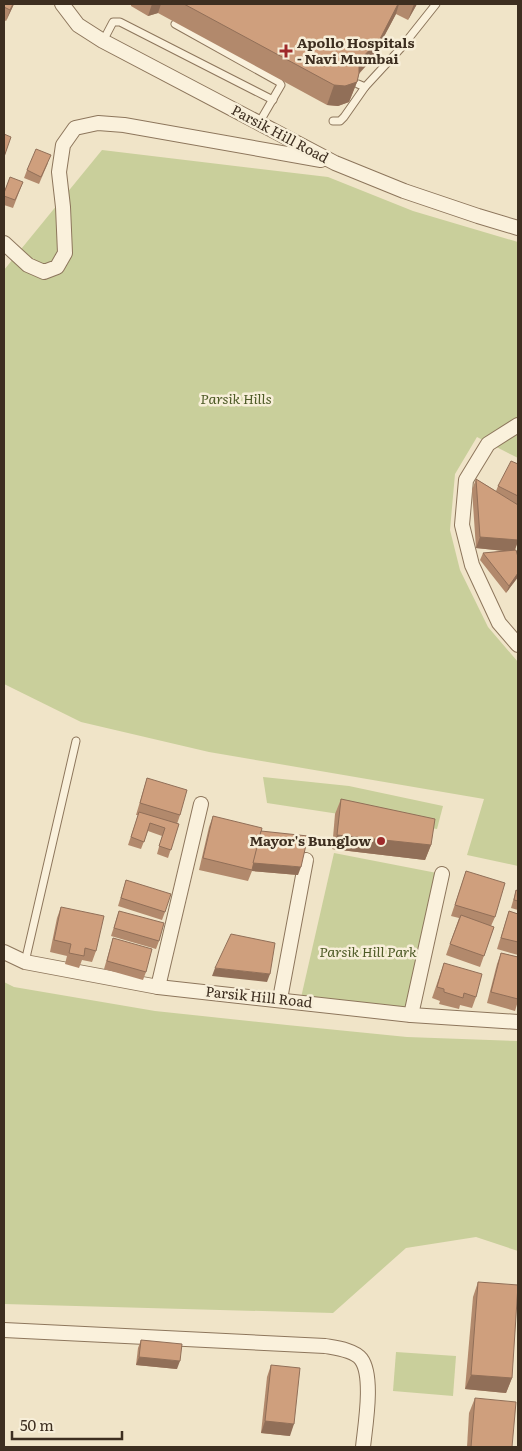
<svg xmlns="http://www.w3.org/2000/svg" width="522" height="1451" font-family="Literata,serif">
  <style>
    .green { fill: #c9cf9b }
    .lines { fill: none; stroke-linecap: round; stroke-linejoin: round }
    .lane-casing { stroke: #8d765c; stroke-width: 9 }
    .street-casing { stroke: #8d765c; stroke-width: 16 }
    .lane { stroke: #faf1dc; stroke-width: 7 }
    .street { stroke: #faf1dc; stroke-width: 14 }
    .wall { fill: #b2896c }
    .shaded-wall { fill: #916f58 }
    .building { fill: #cf9f7d; stroke: #916f58 }
    .poi-dot { fill: #9e2a2b; stroke: #f7eed8; stroke-width: 2 }
    .labels { text-anchor: middle; stroke-width: 5; stroke-linejoin: round; paint-order: stroke }
    .poi-label { font-size: 14px; font-weight: bold; fill: #3d2e20; stroke: #f7eed8; text-anchor: start }
    .street-label { font-size: 14px; fill: #3d2e20; stroke: #f7eed8 }
    .park-label { font-size: 14px; font-style: italic; fill: #4d5a26; stroke: #f7eed8 }
  </style>
  <rect width="100%" height="100%" fill="#f0e4c8"/>
  <!-- green -->
  <g class="green">
    <polygon points="102,150 328,177 413,211 518,242 518,458 477,437 455,474 450,530 460,570 488,627 518,662 518,866 467,855 484,799 209,752 81,722 4,684 4,270"/>
    <polygon points="263,777 349,786 443,806 437,829 267,803"/>
    <polygon points="334,853 442,874 411,1015 300,1002"/>
    <polygon points="4,982 14,987 155,1011 287,1025 407,1037 518,1041 518,1251 476,1237 406,1248 333,1313 4,1304"/>
    <polygon points="396,1352 456,1356 453,1396 393,1391"/>
  </g>
  <g class="lines">
    <defs>
      <g id="lane">
        <polyline points="175,24 279,82 281,85 259,123"/>
        <polyline points="103,41 113,22 120,22 273,100"/>
        <polyline points="358,84 365,87 401,48 436,4"/>
        <polyline points="333,121 340,121 344,117 365,87"/>
        <polyline points="25,962 76,741"/>
      </g>
      <g id="street">
        <polyline points="62,4 78,25 103,41 335,163 404,191 478,216 518,228"/>
        <polyline points="4,243 28,265 44,272 57,267 65,253 63,207 59,172 63,145 75,128 98,123 124,125 321,160"/>
        <polyline points="518,425 488,444 466,480 462,525 472,565 499,623 518,645"/>
        <polyline points="4,952 25,962 158,987 411,1015 518,1022"/>
        <polyline points="158,987 201,804"/>
        <polyline points="280,999 306,860"/>
        <polyline points="411,1015 442,874"/>
        <path d="M4,1330L325,1346C336,1348 354,1350 361,1359C374,1376 365,1427 363,1447"/>
      </g>
    </defs>
    <!-- lane casing -->
    <use href="#lane" class="lane-casing"/>
    <!-- street casing -->
    <use href="#street" class="street-casing"/>
    <!-- lane -->
    <use href="#lane" class="lane"/>
    <!-- street -->
    <use href="#street" class="street"/>
  </g>
  <!-- wall -->
  <g class="wall">
    <polygon points="4,4 14,4 6,21 4,20"/>
    <polygon points="131,4 417,4 408,20 396,14 372,59 359,74 357,82 349,102 338,106 327,105 158,13 148,16 131,6"/>
    <polygon points="48,163 39,184 24,178 27,170"/>
    <polygon points="23,182 13,208 4,205 4,193"/>
    <polygon points="518,464 518,541 515,550 518,577 506,593 480,560 483,553 504,551 476,548 472,490 476,479 496,491 498,486"/>
    <polygon points="147,778 180,815 177,824 179,824 168,858 157,854 162,836 148,831 141,849 128,845 138,815 136,815"/>
    <polygon points="341,799 431,845 425,860 332,849 335,814"/>
    <polygon points="213,816 261,831 298,875 252,871 248,881 199,870 209,827"/>
    <polygon points="466,871 495,917 491,926 494,927 480,967 446,955 459,918 451,916"/>
    <polygon points="126,880 165,912 162,920 118,906"/>
    <polygon points="516,890 518,891 518,910 511,908"/>
    <polygon points="61,907 96,951 92,962 82,960 79,968 65,964 67,956 50,952 57,918"/>
    <polygon points="119,911 159,941 156,949 111,936"/>
    <polygon points="509,911 518,914 518,955 497,949"/>
    <polygon points="113,938 146,972 143,980 104,969"/>
    <polygon points="501,953 518,957 518,1001 515,1011 487,1003 497,964"/>
    <polygon points="444,963 476,997 472,1008 460,1005 459,1009 439,1004 440,1001 432,998"/>
    <polygon points="478,1282 512,1378 506,1393 465,1389 473,1297"/>
    <polygon points="141,1340 177,1369 136,1365 138,1348"/>
    <polygon points="271,1365 290,1436 261,1433 267,1377"/>
    <polygon points="475,1398 512,1447 467,1447 469,1413"/>
  </g>
  <!-- shaded-wall -->
  <g class="shaded-wall">
    <polygon points="13,4 14,4 6,21 10,10"/>
    <polygon points="152,4 161,4 158,13 148,16"/>
    <polygon points="398,4 399,4 396,14 372,59 352,81 359,61"/>
    <polygon points="414,4 417,4 408,20"/>
    <polygon points="357,82 349,102 338,106 327,105 334,85"/>
    <polygon points="480,537 518,540 518,541 514,552 476,548"/>
    <polygon points="518,573 518,577 506,593 509,586"/>
    <polygon points="337,835 431,845 425,860 332,849"/>
    <polygon points="253,863 301,867 298,875 252,871"/>
    <polygon points="215,968 270,974 267,982 212,976"/>
    <polygon points="139,1357 180,1361 177,1369 136,1365"/>
    <polygon points="471,1375 512,1378 506,1393 465,1389"/>
    <polygon points="265,1421 294,1424 290,1436 261,1433"/>
  </g>
  <!-- building -->
  <g class="building">
    <polygon points="4,4 13,4 10,10 4,7"/>
    <polygon points="184,4 398,4 380,39 359,61 359,73 357,82 345,86 334,85"/>
    <polygon points="4,134 11,137 4,157"/>
    <polygon points="36,149 51,155 41,177 27,170"/>
    <polygon points="10,177 23,182 15,200 4,196 4,193"/>
    <polygon points="511,461 518,464 518,496 498,486"/>
    <polygon points="476,479 518,505 518,540 480,537"/>
    <polygon points="516,550 518,557 518,573 509,586 483,553"/>
    <polygon points="147,778 187,790 180,815 140,803"/>
    <polygon points="341,799 435,819 431,845 337,835"/>
    <polygon points="139,812 179,824 171,850 159,846 165,828 150,823 144,842 131,837"/>
    <polygon points="213,816 262,828 252,870 203,858"/>
    <polygon points="261,831 308,836 301,867 253,863"/>
    <polygon points="466,871 505,883 495,917 455,905"/>
    <polygon points="126,880 171,894 165,912 121,898"/>
    <polygon points="516,890 518,891 518,901 514,900"/>
    <polygon points="61,907 104,916 96,951 85,948 84,956 69,953 71,944 54,940"/>
    <polygon points="119,911 164,923 159,941 114,928"/>
    <polygon points="509,911 518,914 518,942 501,938"/>
    <polygon points="461,915 494,927 484,956 450,944"/>
    <polygon points="231,934 275,943 270,974 215,968"/>
    <polygon points="113,938 152,949 146,972 107,961"/>
    <polygon points="501,953 518,957 518,999 491,992"/>
    <polygon points="444,963 482,974 476,997 464,993 463,998 444,992 444,989 437,987"/>
    <polygon points="478,1282 518,1285 512,1378 471,1375"/>
    <polygon points="141,1340 182,1344 180,1361 139,1357"/>
    <polygon points="271,1365 300,1368 294,1424 265,1421"/>
    <polygon points="475,1398 516,1402 512,1447 471,1447"/>
  </g>
  <!-- markers -->
  <g class="poi-dot">
    <path d="M283.5 43.5h5v5h5v5h-5v5h-5v-5h-5v-5h5z"/>
    <circle cx="381" cy="841" r="5"/>
  </g>
  <g class="labels">
    <!-- poi labels -->
    <g class="poi-label">
      <text x="297" y="48">Apollo Hospitals<tspan x="297" dy="16">- Navi Mumbai</tspan></text>
      <text x="371" y="846" text-anchor="end">Mayor's Bunglow</text>
    </g>
    <!-- street labels -->
    <g class="street-label">
      <text transform="translate(280 134) rotate(28)" y="5">Parsik Hill Road</text>
      <text transform="translate(259 997) rotate(6)" y="5">Parsik Hill Road</text>
    </g>
    <!-- park labels -->
    <g class="park-label">
      <text x="236" y="404">Parsik Hills</text>
      <text x="368" y="957">Parsik Hill Park</text>
    </g>
  </g>
  <!-- border -->
  <rect width="522" height="1451" fill="none" stroke="#3d2e20" stroke-width="10"/>
  <!-- scale -->
  <path d="M12 1431v8h110v-8" fill="none" stroke="#3d2e20" stroke-width="2.5"/>
  <text x="20" y="1431" font-size="15" fill="#3d2e20" stroke="#f7eed8" stroke-width="4" paint-order="stroke">50 m</text>
</svg>
